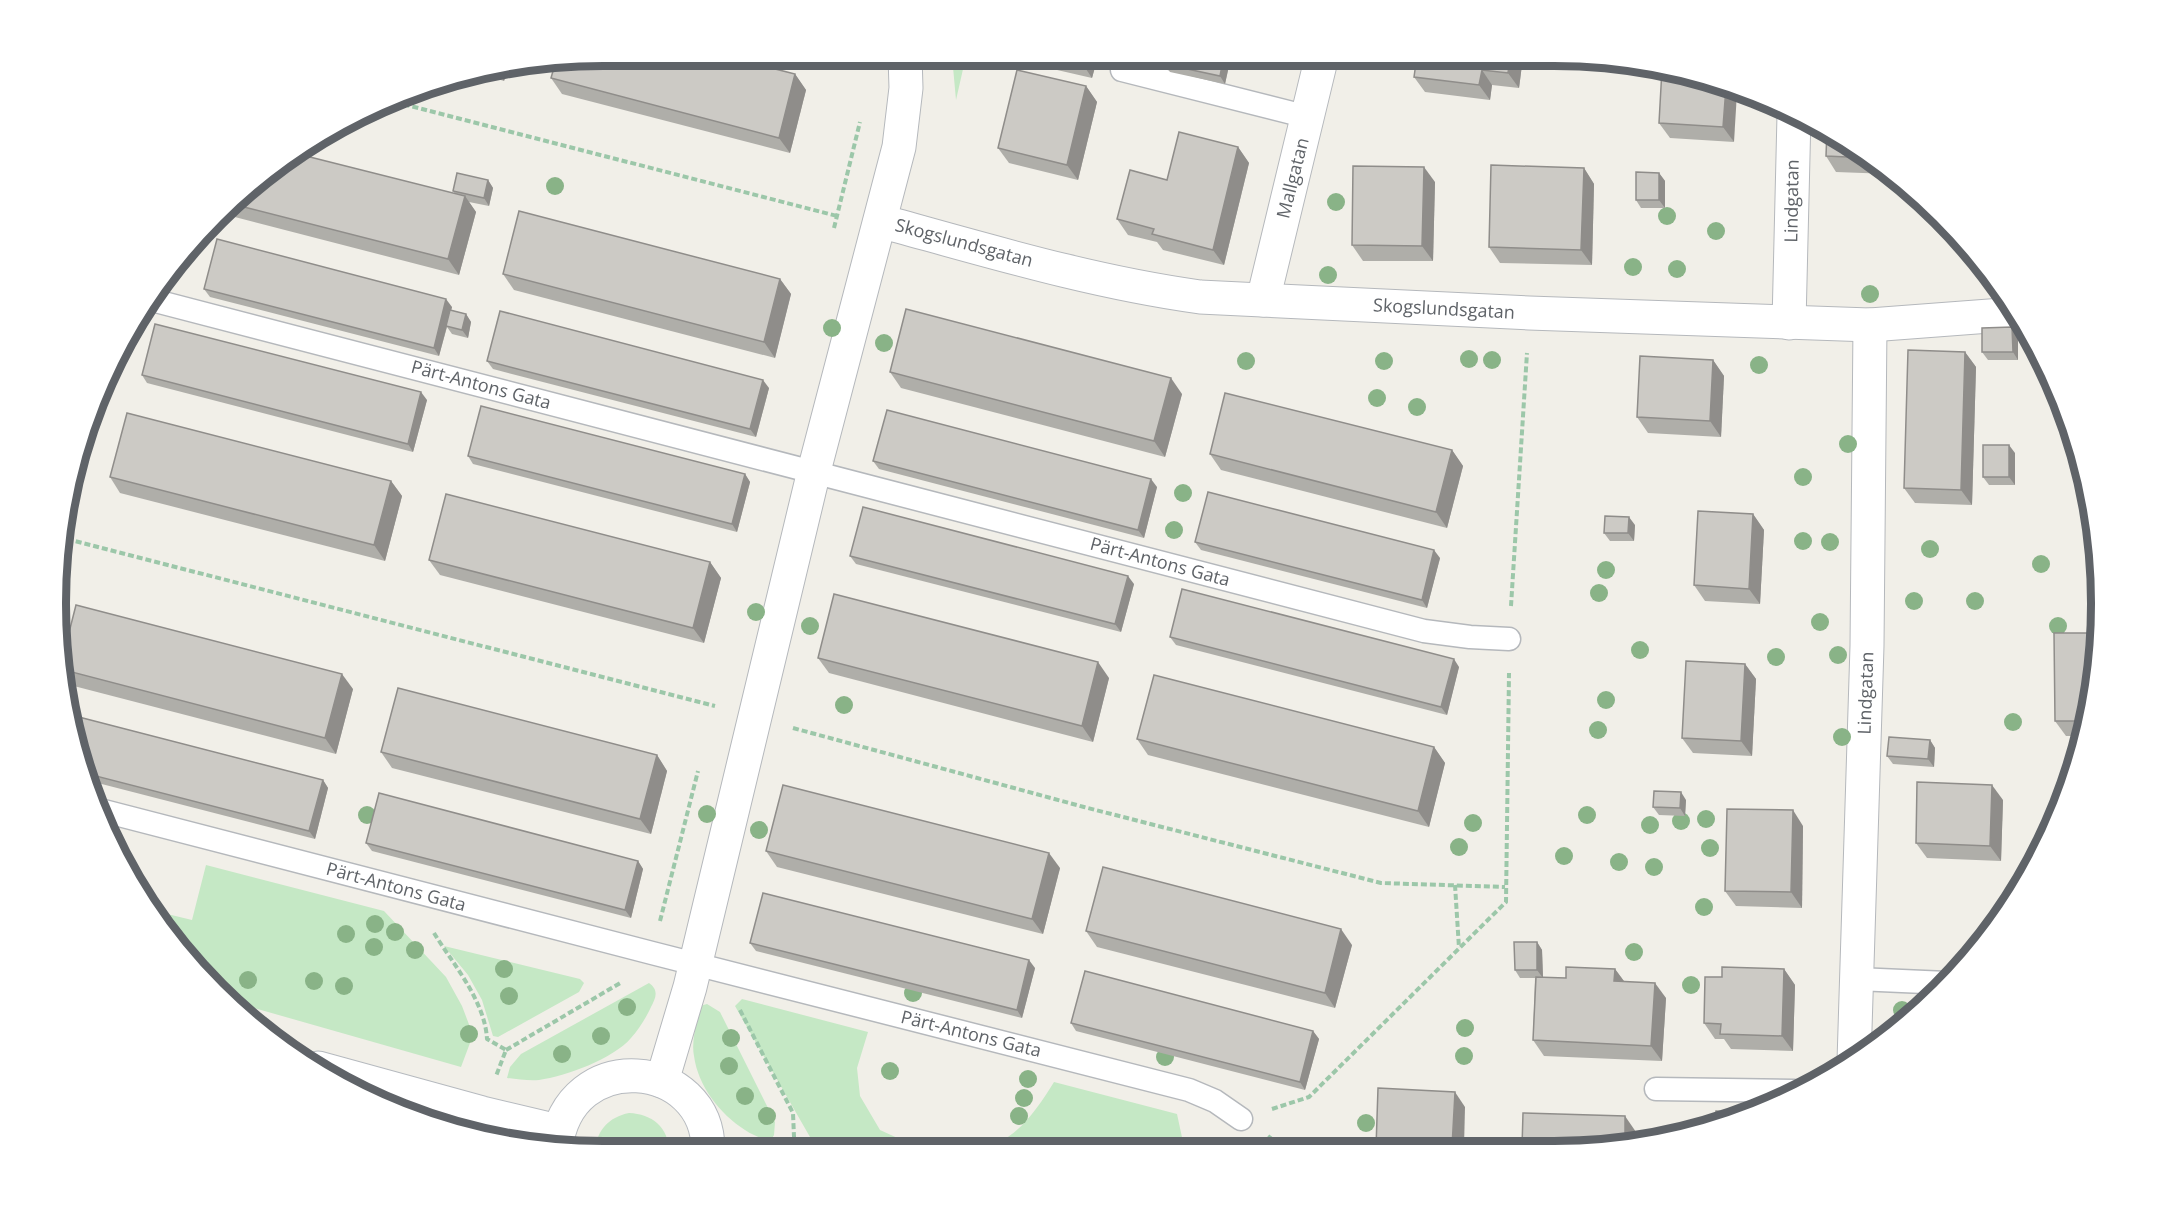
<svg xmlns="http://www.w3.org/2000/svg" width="2157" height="1207" font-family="'Open Sans',sans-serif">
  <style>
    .green { fill: #c5e8c5 }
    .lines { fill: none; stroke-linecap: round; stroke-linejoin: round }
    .lane-casing { stroke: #b5b8bc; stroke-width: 25 }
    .street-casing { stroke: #b5b8bc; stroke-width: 35 }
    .secondary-casing { stroke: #b6babf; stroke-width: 35 }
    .path { stroke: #9cc7a9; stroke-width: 4; stroke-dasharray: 6 3; stroke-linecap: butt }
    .lane { stroke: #fff; stroke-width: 22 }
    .street { stroke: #fff; stroke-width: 33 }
    .secondary { stroke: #fff; stroke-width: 33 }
    .tree { fill: #89b387 }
    .wall { fill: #afaea9 }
    .shaded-wall { fill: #8f8d8a }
    .building { fill: #cccac5; stroke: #8f8d8a; stroke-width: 1.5 }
    .labels { text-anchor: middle; stroke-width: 4.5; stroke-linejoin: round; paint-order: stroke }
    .street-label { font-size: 18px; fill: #5f6368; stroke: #fff }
    .rim { fill: none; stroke: #5f6368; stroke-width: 8 }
  </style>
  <rect width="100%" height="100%" fill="#f1efe8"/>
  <!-- green -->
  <g class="green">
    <polygon points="952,56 966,56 956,100"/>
    <polygon points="206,865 384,911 446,977 462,1006 473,1035 461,1067 240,1004 192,965 159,912 192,920"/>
    <polygon points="444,946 580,979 584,983 579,992 498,1037 493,1036 482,1000 468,975"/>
    <path d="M649,983C659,990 656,998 651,1007C646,1018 639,1029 631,1038C613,1059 566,1076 539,1080C529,1081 517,1079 507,1078L510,1067L521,1054Z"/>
    <polygon points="742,999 868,1032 857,1068 860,1096 880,1130 915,1146 941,1149 814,1149 810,1137 735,1006"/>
    <path d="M707,1004L720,1012L775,1122L774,1135L770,1142C762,1138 752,1135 745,1130C720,1114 698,1086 694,1056C691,1041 697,1021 700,1006Z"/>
    <path d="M1054,1082L1177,1114L1183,1142L1188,1148L978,1149C1014,1144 1036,1111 1054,1082Z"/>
    <path d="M629,1113C652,1114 668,1127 669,1150H595C597,1130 609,1117 629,1113Z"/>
  </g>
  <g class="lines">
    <defs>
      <g id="lane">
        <polyline points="1122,70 1308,117"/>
        <polyline points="148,299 1424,631 1470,637 1509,639"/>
        <polyline points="96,809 652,953 1189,1090 1215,1101 1241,1119"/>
        <polyline points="1857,979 1947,983"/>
        <polyline points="1656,1089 1794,1091"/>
      </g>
      <g id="street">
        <path d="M880,221C986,250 1091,282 1200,297L1529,313L1870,325L2016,314"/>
        <polyline points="1263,300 1322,56"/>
        <polyline points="1789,323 1794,115"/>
        <polyline points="1854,1061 1867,646 1870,325"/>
        <polyline points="662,1081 690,987 814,471 899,147 906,88 905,56"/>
      </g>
      <g id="secondary">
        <polyline points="318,1068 482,1113 558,1131"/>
        <path d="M556,1148C568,1044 709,1059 708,1150"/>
      </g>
    </defs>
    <!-- lane casing -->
    <use href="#lane" class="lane-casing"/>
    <!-- street casing -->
    <use href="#street" class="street-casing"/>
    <!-- secondary casing -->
    <use href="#secondary" class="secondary-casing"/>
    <!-- path -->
    <g class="path">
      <polyline points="395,102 837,216"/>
      <polyline points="834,228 860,122"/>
      <polyline points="67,539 715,706"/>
      <polyline points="1511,606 1527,353"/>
      <polyline points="793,728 1084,807 1381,883 1505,887"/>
      <polyline points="1455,885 1459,948"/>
      <polyline points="660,921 698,771"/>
      <path d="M434,933C453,964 485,1001 487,1039L506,1050L496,1076"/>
      <polyline points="740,1010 793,1113 794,1137 792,1150"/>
      <polyline points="506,1050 622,982"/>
      <polyline points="1272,1109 1309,1097 1506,902 1509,673"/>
      <polyline points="1268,1136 1283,1148"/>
    </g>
    <!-- lane -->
    <use href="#lane" class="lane"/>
    <!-- street -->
    <use href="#street" class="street"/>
    <!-- secondary -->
    <use href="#secondary" class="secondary"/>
  </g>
  <!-- trees -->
  <g class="tree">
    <circle cx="555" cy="186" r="9"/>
    <circle cx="1336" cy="202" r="9"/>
    <circle cx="1667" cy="216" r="9"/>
    <circle cx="1716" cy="231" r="9"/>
    <circle cx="1633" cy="267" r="9"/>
    <circle cx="1677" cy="269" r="9"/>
    <circle cx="1328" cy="275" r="9"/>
    <circle cx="1870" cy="294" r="9"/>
    <circle cx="832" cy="328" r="9"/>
    <circle cx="884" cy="343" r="9"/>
    <circle cx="1469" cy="359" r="9"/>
    <circle cx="1492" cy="360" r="9"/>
    <circle cx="1246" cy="361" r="9"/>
    <circle cx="1384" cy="361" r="9"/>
    <circle cx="1759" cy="365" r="9"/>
    <circle cx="1377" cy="398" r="9"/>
    <circle cx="1417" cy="407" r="9"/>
    <circle cx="1848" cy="444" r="9"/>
    <circle cx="1803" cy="477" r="9"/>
    <circle cx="1183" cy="493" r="9"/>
    <circle cx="1174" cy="530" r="9"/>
    <circle cx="1803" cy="541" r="9"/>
    <circle cx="1830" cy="542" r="9"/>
    <circle cx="1930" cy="549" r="9"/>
    <circle cx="2041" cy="564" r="9"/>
    <circle cx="1606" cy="570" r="9"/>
    <circle cx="1599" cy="593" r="9"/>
    <circle cx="1914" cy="601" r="9"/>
    <circle cx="1975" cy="601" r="9"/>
    <circle cx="756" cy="612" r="9"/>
    <circle cx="1820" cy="622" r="9"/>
    <circle cx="810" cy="626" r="9"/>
    <circle cx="2058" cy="626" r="9"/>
    <circle cx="1640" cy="650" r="9"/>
    <circle cx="1838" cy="655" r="9"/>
    <circle cx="1776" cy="657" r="9"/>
    <circle cx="1606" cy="700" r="9"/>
    <circle cx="844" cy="705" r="9"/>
    <circle cx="2013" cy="722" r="9"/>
    <circle cx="1598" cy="730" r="9"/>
    <circle cx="1842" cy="737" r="9"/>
    <circle cx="707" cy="814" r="9"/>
    <circle cx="367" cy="815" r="9"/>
    <circle cx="1587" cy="815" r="9"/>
    <circle cx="1706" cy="819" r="9"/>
    <circle cx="1681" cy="821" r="9"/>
    <circle cx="1473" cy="823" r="9"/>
    <circle cx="1650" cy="825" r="9"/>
    <circle cx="759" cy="830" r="9"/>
    <circle cx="1459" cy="847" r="9"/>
    <circle cx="1710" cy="848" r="9"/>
    <circle cx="1564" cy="856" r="9"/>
    <circle cx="1619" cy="862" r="9"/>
    <circle cx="1654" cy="867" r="9"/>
    <circle cx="1704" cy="907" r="9"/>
    <circle cx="375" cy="924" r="9"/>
    <circle cx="395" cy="932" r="9"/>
    <circle cx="346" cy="934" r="9"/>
    <circle cx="374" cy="947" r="9"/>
    <circle cx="415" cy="950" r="9"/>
    <circle cx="1634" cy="952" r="9"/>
    <circle cx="504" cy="969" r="9"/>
    <circle cx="248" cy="980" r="9"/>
    <circle cx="314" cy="981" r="9"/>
    <circle cx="1691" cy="985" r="9"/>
    <circle cx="344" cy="986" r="9"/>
    <circle cx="913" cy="993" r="9"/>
    <circle cx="509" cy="996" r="9"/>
    <circle cx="627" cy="1007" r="9"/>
    <circle cx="1902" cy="1010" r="9"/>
    <circle cx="1465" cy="1028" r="9"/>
    <circle cx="469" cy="1034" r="9"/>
    <circle cx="601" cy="1036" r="9"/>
    <circle cx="731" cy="1038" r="9"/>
    <circle cx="562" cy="1054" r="9"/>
    <circle cx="1464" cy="1056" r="9"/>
    <circle cx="1165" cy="1057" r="9"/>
    <circle cx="729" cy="1066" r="9"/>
    <circle cx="890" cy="1071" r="9"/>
    <circle cx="1028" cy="1079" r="9"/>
    <circle cx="745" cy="1096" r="9"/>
    <circle cx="1024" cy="1098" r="9"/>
    <circle cx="767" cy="1116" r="9"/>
    <circle cx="1019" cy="1116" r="9"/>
    <circle cx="1366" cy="1123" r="9"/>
  </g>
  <!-- wall -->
  <g class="wall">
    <polygon points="1037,56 1098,56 1092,78 1044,67"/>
    <polygon points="1523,57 1519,88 1492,85 1490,100 1425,92 1414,77"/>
    <polygon points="1230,61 1225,84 1170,72 1164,64"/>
    <polygon points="507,72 504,81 484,75"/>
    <polygon points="795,74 806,90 790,153 562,94 551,78"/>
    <polygon points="1696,74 1734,142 1670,138 1659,123"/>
    <polygon points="1086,86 1097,102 1078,180 1009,163 998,148"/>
    <polygon points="1827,129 1890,174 1836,172 1826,156"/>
    <polygon points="1238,147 1249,163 1224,265 1163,250 1157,242 1128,235 1117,219 1167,180"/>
    <polygon points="1584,168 1594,184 1592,265 1500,263 1489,247"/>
    <polygon points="270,169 455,194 453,191 488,180 493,188 489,206 469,202 476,212 459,275 231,216 229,213"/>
    <polygon points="1659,173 1665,181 1665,208 1641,208 1636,200"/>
    <polygon points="1435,182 1433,261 1363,261 1352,245"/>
    <polygon points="503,274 780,279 791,294 775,358 514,290"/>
    <polygon points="204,289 452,307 451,310 466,314 471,322 468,338 452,334 447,327 439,356 210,297"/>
    <polygon points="2018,335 2018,360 1988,360 1982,352"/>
    <polygon points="1965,352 1976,367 1972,505 1915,503 1904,488"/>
    <polygon points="1713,360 1724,376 1721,437 1648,433 1637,417"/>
    <polygon points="487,361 769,388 756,437 493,369"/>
    <polygon points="890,372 1182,394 1165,457 901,388"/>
    <polygon points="142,375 427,400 413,452 147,383"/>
    <polygon points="1452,450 1463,466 1447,528 1221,470 1210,454"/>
    <polygon points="2015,453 2015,485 1989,485 1983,477"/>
    <polygon points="468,456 745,474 750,482 737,532 473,464"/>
    <polygon points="873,461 1157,487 1144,538 879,469"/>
    <polygon points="110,477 391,481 402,496 385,561 120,493"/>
    <polygon points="1753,514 1764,530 1760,604 1705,601 1694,585"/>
    <polygon points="1635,525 1634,541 1610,541 1604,533"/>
    <polygon points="1195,542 1440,558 1427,608 1201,550"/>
    <polygon points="850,556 1134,584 1121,632 856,564"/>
    <polygon points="429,560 710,562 721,578 704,643 440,575"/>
    <polygon points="1170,637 1459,667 1447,715 1176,645"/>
    <polygon points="818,658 1109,678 1093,742 829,673"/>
    <polygon points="62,660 353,689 336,754 70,685 66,679"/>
    <polygon points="1745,664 1756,679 1752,756 1693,753 1682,738"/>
    <polygon points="2097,675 2082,736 2066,736 2055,721"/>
    <polygon points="75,716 323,780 328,788 315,839 90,781"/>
    <polygon points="1137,739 1434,747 1445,763 1429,827 1148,755"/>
    <polygon points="1930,740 1935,748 1934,767 1893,764 1887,756"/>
    <polygon points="381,752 657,755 667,771 651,834 392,768"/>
    <polygon points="1686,800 1685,816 1659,815 1653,807"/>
    <polygon points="2003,800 2001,861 1927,858 1916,843"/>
    <polygon points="1803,826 1802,908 1736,906 1725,891"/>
    <polygon points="366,843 638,861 643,869 631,918 372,851"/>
    <polygon points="766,851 1060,868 1043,934 777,867"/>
    <polygon points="1086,931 1352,945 1335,1008 1097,947"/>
    <polygon points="1537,942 1542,950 1543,978 1566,978 1615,969 1624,981 1666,998 1662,1061 1544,1056 1533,1040 1535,978 1520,978 1515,970"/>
    <polygon points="750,943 1035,968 1022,1018 756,951"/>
    <polygon points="1784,969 1795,985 1793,1051 1731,1049 1724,1039 1715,1039 1704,1023 1722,977"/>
    <polygon points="1071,1023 1313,1031 1319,1039 1305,1090 1076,1031"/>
  </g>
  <!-- shaded-wall -->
  <g class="shaded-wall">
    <polygon points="1083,56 1098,56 1092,78 1082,63"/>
    <polygon points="1224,56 1227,56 1230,61 1225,84 1220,76"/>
    <polygon points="1510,57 1523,57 1519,88 1508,73"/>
    <polygon points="1482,70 1492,85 1490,100 1479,85"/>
    <polygon points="507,72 504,81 499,73"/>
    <polygon points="795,74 806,90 790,153 779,138"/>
    <polygon points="1086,86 1097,102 1078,180 1067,165"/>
    <polygon points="1726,87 1737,92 1734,142 1723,127"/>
    <polygon points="1238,147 1249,163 1224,265 1213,250"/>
    <polygon points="1424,167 1435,182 1433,261 1422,246"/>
    <polygon points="1584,168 1594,184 1592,265 1581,250"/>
    <polygon points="1659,173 1665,181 1665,208 1659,200"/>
    <polygon points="488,180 493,188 489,206 484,198"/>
    <polygon points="465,196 476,212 459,275 448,259"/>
    <polygon points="780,279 791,294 775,358 764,342"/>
    <polygon points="446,299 452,307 439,356 434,348"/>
    <polygon points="466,314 471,322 468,338 462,330"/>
    <polygon points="2012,327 2018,335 2018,360 2013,352"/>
    <polygon points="1965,352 1976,367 1972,505 1961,490"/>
    <polygon points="1713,360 1724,376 1721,437 1710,421"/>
    <polygon points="1171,378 1182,394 1165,457 1154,441"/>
    <polygon points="763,380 769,388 756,437 750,429"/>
    <polygon points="421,392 427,400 413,452 408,444"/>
    <polygon points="2009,445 2015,453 2015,485 2009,477"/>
    <polygon points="1452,450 1463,466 1447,528 1436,512"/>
    <polygon points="745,474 750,482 737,532 732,524"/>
    <polygon points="1151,479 1157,487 1144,538 1138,530"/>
    <polygon points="391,481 402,496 385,561 374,545"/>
    <polygon points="1753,514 1764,530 1760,604 1749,589"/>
    <polygon points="1629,517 1635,525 1634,541 1628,533"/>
    <polygon points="1434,550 1440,558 1427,608 1422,600"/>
    <polygon points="710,562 721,578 704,643 693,628"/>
    <polygon points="1128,576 1134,584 1121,632 1115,624"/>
    <polygon points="1454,659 1459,667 1447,715 1441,707"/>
    <polygon points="1098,662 1109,678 1093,742 1082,726"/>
    <polygon points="1745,664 1756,679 1752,756 1741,741"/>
    <polygon points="342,674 353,689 336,754 325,738"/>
    <polygon points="1930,740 1935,748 1934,767 1928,759"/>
    <polygon points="1434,747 1445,763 1429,827 1418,811"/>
    <polygon points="657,755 667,771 651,834 640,819"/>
    <polygon points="323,780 328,788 315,839 309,831"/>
    <polygon points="1992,785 2003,800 2001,861 1990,846"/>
    <polygon points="1681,792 1686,800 1685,816 1680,808"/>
    <polygon points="1793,810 1803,826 1802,908 1791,892"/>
    <polygon points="1049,853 1060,868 1043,934 1032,919"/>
    <polygon points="638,861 643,869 631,918 625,910"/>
    <polygon points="1341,929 1352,945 1335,1008 1325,993"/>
    <polygon points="1537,942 1542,950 1543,978 1537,970"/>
    <polygon points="1029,960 1035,968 1022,1018 1017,1010"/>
    <polygon points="1615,969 1626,984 1614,981"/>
    <polygon points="1784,969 1795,985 1793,1051 1782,1036"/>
    <polygon points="1655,983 1666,998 1662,1061 1651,1046"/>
    <polygon points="1313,1031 1319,1039 1305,1090 1300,1082"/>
    <polygon points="1455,1092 1465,1107 1464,1147 1452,1147"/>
    <polygon points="1625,1116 1636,1132 1636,1144 1625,1147"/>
  </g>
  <!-- building -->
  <g class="building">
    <polygon points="603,56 724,56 795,74 779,138 551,78 555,64"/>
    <polygon points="1054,56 1083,56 1082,63"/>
    <polygon points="1166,56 1224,56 1220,76 1164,64"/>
    <polygon points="1417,56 1510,57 1508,73 1482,70 1479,85 1414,77"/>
    <polygon points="1662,69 1696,74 1726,87 1723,127 1659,123"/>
    <polygon points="1017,70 1086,86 1067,165 998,148"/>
    <polygon points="1827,129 1868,158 1826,156"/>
    <polygon points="1179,132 1238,147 1213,250 1152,234 1154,229 1117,219 1130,170 1167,180"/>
    <polygon points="298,154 465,196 448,259 236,205 270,169"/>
    <polygon points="1491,165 1584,168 1581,250 1489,247"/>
    <polygon points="1353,166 1424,167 1422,246 1352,245"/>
    <polygon points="1636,172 1659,173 1659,200 1636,200"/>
    <polygon points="457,173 488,180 484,198 453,191"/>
    <polygon points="519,211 780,279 764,342 503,274"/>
    <polygon points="217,239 446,299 434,348 204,289"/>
    <polygon points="906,309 1171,378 1154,441 890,372"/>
    <polygon points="450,310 466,314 462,330 446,326"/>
    <polygon points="500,311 763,380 750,429 487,361"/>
    <polygon points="155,324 421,392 408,444 142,375"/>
    <polygon points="2012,327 2013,352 1982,352 1982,328"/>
    <polygon points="1908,350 1965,352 1961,490 1904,488"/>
    <polygon points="1640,356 1713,360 1710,421 1637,417"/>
    <polygon points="1225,393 1452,450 1436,512 1210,454"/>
    <polygon points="481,406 745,474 732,524 468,456"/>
    <polygon points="887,410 1151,479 1138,530 873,461"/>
    <polygon points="127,413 391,481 374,545 110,477"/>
    <rect x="1983" y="445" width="26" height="32"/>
    <polygon points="1208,492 1434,550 1422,600 1195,542"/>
    <polygon points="446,494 710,562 693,628 429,560"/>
    <polygon points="863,507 1128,576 1115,624 850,556"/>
    <polygon points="1698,511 1753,514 1749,589 1694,585"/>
    <polygon points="1605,516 1629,517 1628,533 1604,533"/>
    <polygon points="1182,589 1454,659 1441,707 1170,637"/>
    <polygon points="834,594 1098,662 1082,726 818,658"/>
    <polygon points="76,605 342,674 325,738 64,670 62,660"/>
    <polygon points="2054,633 2098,633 2097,675 2086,721 2055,721"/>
    <polygon points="1686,661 1745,664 1741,741 1682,738"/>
    <polygon points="1154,675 1434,747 1418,811 1137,739"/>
    <polygon points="398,688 657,755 640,819 381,752"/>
    <polygon points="75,716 323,780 309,831 88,774"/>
    <polygon points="1889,737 1930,740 1928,759 1887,756"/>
    <polygon points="1917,782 1992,785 1990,846 1916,843"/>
    <polygon points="783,785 1049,853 1032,919 766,851"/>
    <polygon points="1654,791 1681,792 1680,808 1653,807"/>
    <polygon points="379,793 638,861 625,910 366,843"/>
    <polygon points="1727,809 1793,810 1791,892 1725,891"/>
    <polygon points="1103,867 1341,929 1325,993 1086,931"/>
    <polygon points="763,893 1029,960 1017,1010 750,943"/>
    <polygon points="1514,942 1537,942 1537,970 1515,970"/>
    <polygon points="1566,967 1615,969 1614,981 1655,983 1651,1046 1533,1040 1536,977 1566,978"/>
    <polygon points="1722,967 1784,969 1782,1036 1720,1034 1721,1024 1704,1023 1705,977 1722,977"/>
    <polygon points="1085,971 1313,1031 1300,1082 1071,1023"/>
    <polygon points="1378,1088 1455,1092 1452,1147 1376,1148"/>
    <polygon points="1716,1111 1748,1113 1730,1122 1715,1126"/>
    <polygon points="1523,1113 1625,1116 1625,1147 1522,1147"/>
  </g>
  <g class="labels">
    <!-- street labels -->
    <g class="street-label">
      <text transform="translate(1293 178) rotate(-76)" y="6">Mallgatan</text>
      <text transform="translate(1792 201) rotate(-89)" y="6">Lindgatan</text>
      <text transform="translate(964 243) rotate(15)" y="6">Skogslundsgatan</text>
      <text transform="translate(1444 309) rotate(3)" y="6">Skogslundsgatan</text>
      <text transform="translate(481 385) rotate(15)" y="6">Pärt-Antons Gata</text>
      <text transform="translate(1160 562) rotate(15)" y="6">Pärt-Antons Gata</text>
      <text transform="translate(1866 693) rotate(-88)" y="6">Lindgatan</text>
      <text transform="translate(396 887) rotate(15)" y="6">Pärt-Antons Gata</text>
      <text transform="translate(971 1034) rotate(14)" y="6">Pärt-Antons Gata</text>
    </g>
  </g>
  <!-- crop -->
  <path d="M0 0H2157V1207H0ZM603 66H1554A537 537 0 0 1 2091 603V604A537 537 0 0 1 1554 1141H603A537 537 0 0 1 66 604V603A537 537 0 0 1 603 66Z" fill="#fff" fill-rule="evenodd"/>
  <path class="rim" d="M603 66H1554A537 537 0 0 1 2091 603V604A537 537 0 0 1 1554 1141H603A537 537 0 0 1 66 604V603A537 537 0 0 1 603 66Z"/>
</svg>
